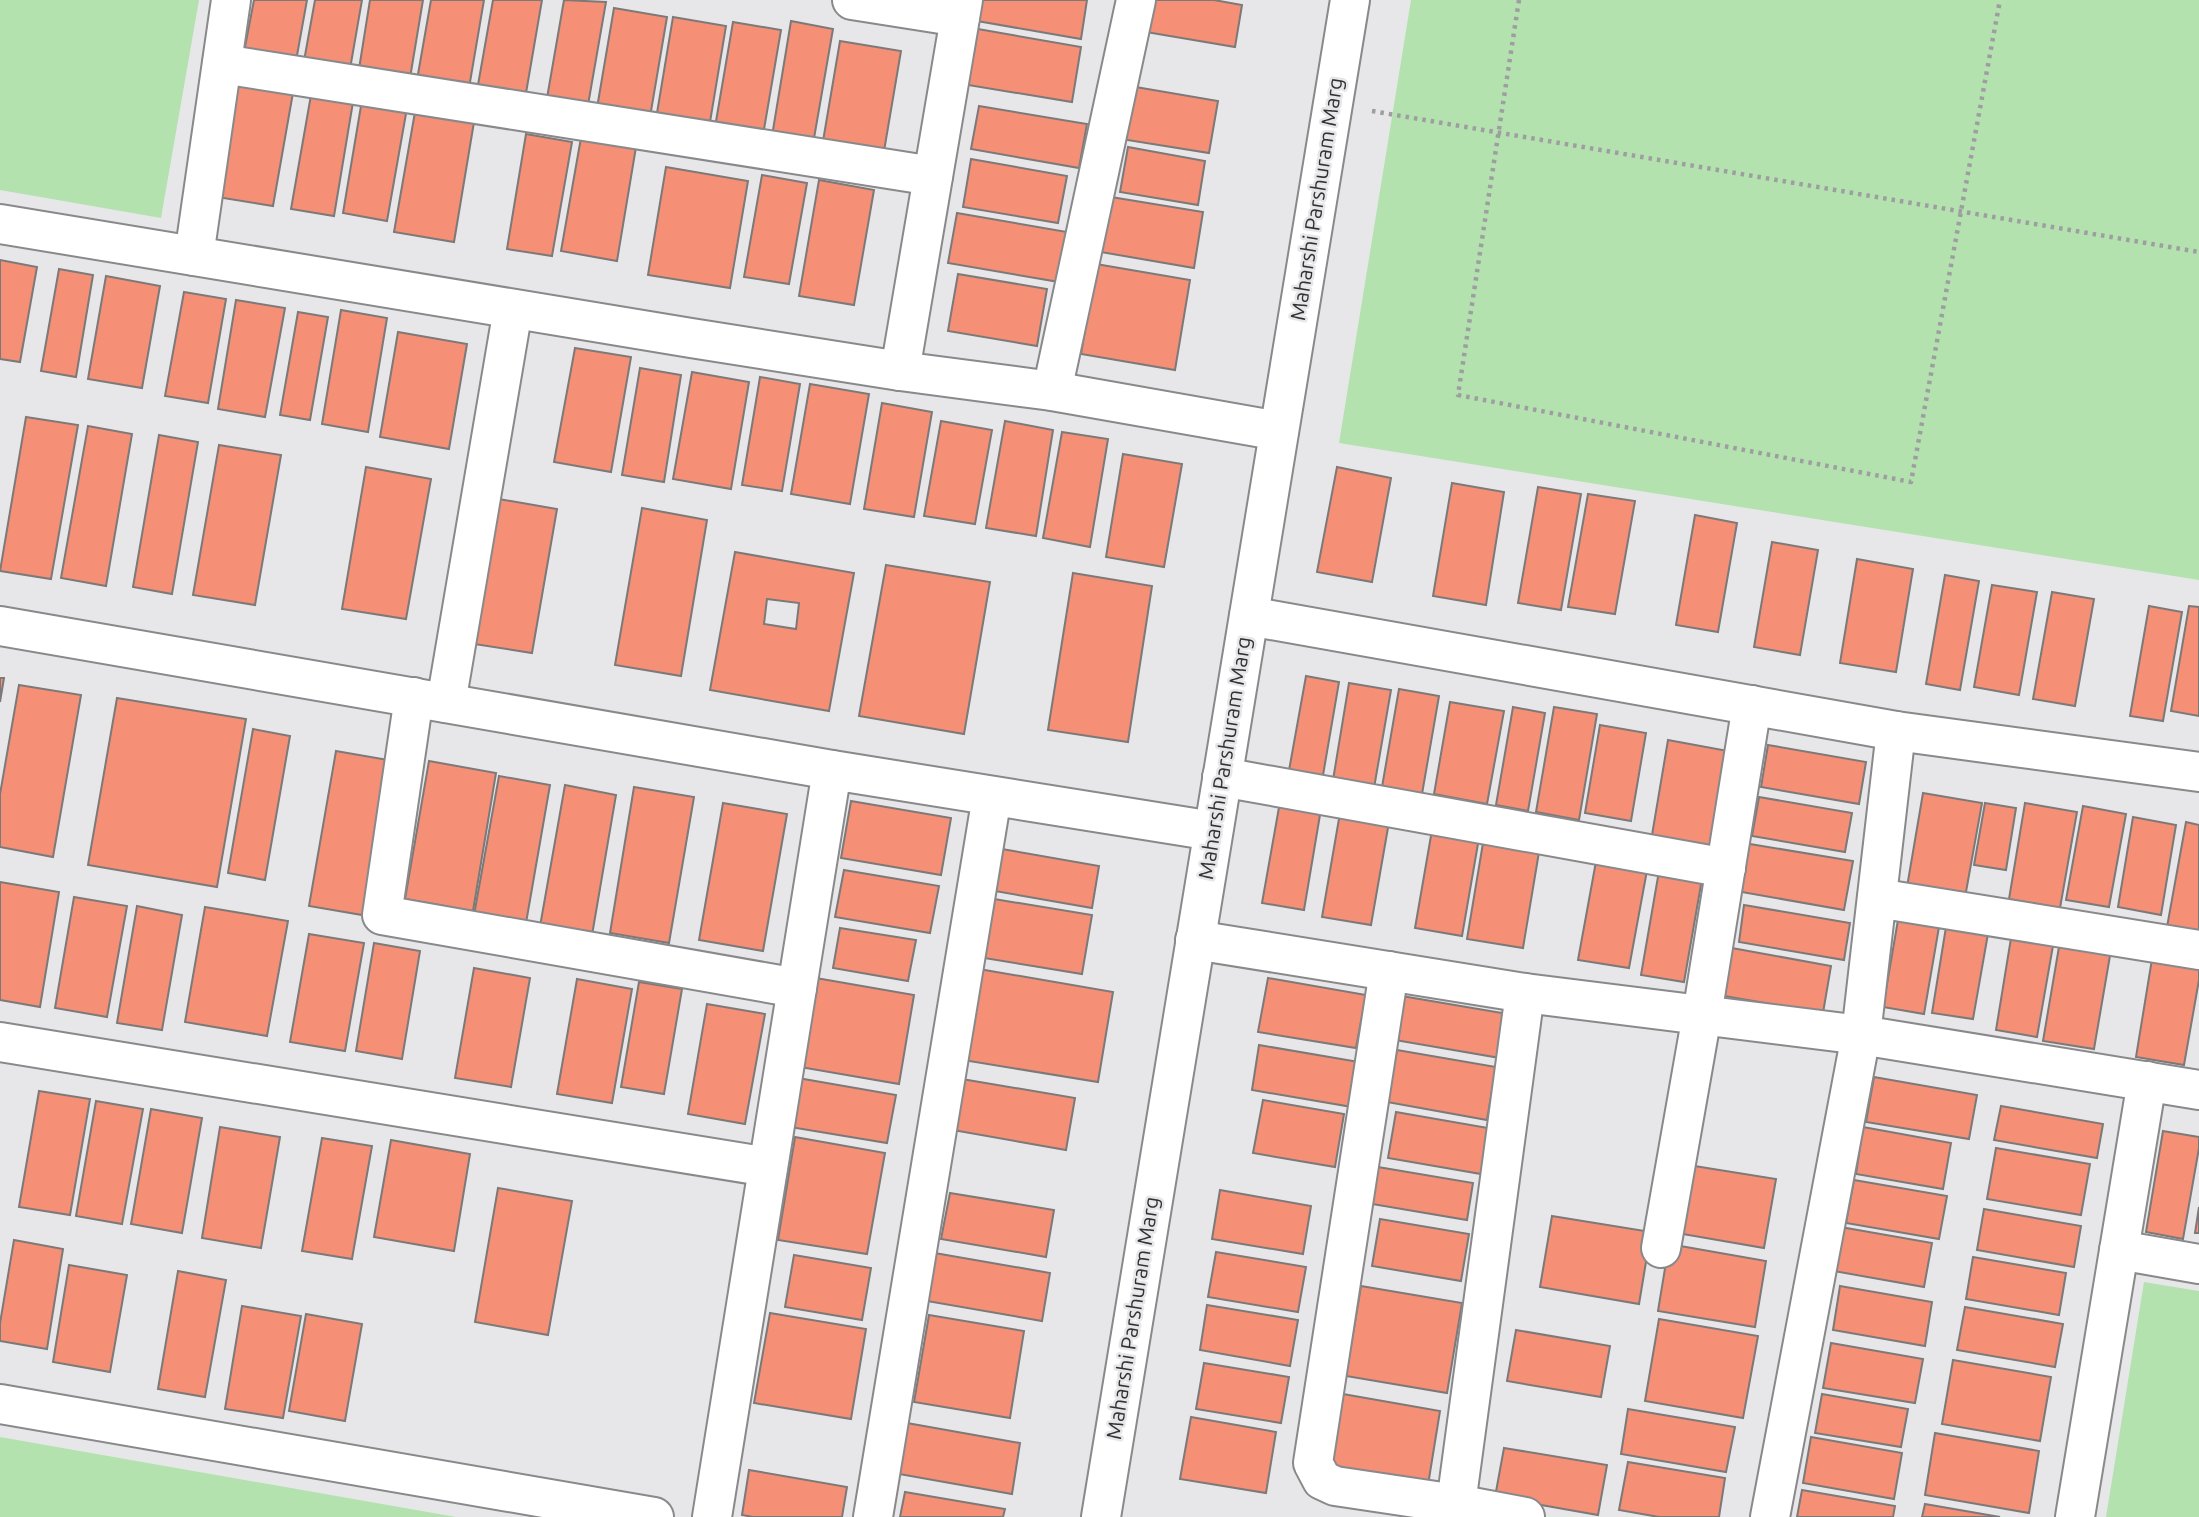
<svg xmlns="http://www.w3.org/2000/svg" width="2199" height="1517" font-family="Ubuntu,sans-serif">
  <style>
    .green { fill: #b3e2af }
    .building { fill: #f58f76; stroke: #7c7978; stroke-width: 2; fill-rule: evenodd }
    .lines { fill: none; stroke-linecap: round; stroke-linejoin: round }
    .street-casing { stroke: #89898b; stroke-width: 42 }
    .secondary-casing { stroke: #89898b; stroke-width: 42 }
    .path { stroke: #9e9ea0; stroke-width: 4.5; stroke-dasharray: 3.5 5; stroke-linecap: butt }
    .street { stroke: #fff; stroke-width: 38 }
    .secondary { stroke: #fff; stroke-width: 38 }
    .labels { text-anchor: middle; stroke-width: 5; stroke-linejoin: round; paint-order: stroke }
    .street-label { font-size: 21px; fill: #323233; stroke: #e7e7ea }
  </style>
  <rect width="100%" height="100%" fill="#e7e7ea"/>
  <!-- green -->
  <g class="green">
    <polygon points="0,0 199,0 161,218 0,190"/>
    <polygon points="1411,0 2199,0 2199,580 1339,443"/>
    <polygon points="2144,1282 2199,1291 2199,1517 2106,1517"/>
    <polygon points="0,1437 456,1517 0,1517"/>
  </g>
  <!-- building -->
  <g class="building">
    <polygon points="254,0 307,0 296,61 244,52"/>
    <polygon points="315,0 362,0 350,69 304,61"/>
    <polygon points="370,0 423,0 410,78 359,69"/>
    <polygon points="431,0 484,0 469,88 417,80"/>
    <polygon points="493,0 542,0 526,93 478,85"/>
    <polygon points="564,0 606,2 588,105 547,98"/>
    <polygon points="975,0 1087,0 1081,39 971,20"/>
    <polygon points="1146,0 1214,0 1242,5 1235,47 1140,31"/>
    <polygon points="614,8 667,17 650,117 597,108"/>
    <polygon points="673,17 726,26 709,128 656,119"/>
    <polygon points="791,21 833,29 813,144 772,136"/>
    <polygon points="733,22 781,30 762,141 714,133"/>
    <polygon points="978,29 1081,47 1072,102 968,85"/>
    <polygon points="840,41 901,51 883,157 822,147"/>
    <polygon points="238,77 294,87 273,206 217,197"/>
    <polygon points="1130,86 1218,101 1209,153 1121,139"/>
    <polygon points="311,95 353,102 334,216 291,209"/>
    <polygon points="362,100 407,108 387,221 343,213"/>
    <polygon points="979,106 1087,124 1079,168 971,149"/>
    <polygon points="415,112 474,122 454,242 394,232"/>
    <polygon points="582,132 637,141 617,261 561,251"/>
    <polygon points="526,134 572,142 552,256 507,249"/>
    <polygon points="1128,147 1205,161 1198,205 1120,192"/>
    <polygon points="971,159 1067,176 1058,223 963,207"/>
    <polygon points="666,167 748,181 730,288 648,275"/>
    <polygon points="762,175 807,183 789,284 744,277"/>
    <polygon points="819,180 874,190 854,305 799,296"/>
    <polygon points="1105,196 1203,212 1194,268 1095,251"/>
    <polygon points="957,213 1067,232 1059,282 948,263"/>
    <polygon points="0,260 37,267 20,362 0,359"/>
    <polygon points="1096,264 1190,280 1175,370 1081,354"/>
    <polygon points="59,269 93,275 76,377 41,371"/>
    <polygon points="958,274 1047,289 1037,346 948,331"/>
    <polygon points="106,276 160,286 142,388 88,379"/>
    <polygon points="184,292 226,299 208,403 165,396"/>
    <polygon points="236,300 285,308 265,417 218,409"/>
    <polygon points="341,310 387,318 368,432 322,424"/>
    <polygon points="298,312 328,317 310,420 280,415"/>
    <polygon points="398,332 467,344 449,449 380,437"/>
    <polygon points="575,348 631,357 611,472 554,462"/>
    <polygon points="640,368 681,375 664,482 622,475"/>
    <polygon points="692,372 749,382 731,489 673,479"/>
    <polygon points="760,377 800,384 782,491 742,485"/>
    <polygon points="810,384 869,394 850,504 791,494"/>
    <polygon points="882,403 932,412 914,517 864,509"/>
    <polygon points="26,417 78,425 51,579 0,571"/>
    <polygon points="941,421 992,430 975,524 924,516"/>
    <polygon points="1005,421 1053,430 1036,536 986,528"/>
    <polygon points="88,426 132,434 106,586 61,578"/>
    <polygon points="1062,432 1108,439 1090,547 1043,538"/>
    <polygon points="159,435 198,442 172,594 133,587"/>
    <polygon points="219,445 281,455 255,605 193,595"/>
    <polygon points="1123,454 1182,464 1164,567 1106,557"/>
    <polygon points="366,467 431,479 406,619 342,609"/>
    <polygon points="1337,467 1391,478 1372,582 1317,572"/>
    <polygon points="1452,483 1504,492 1486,605 1433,596"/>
    <polygon points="1538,487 1581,494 1561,610 1518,603"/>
    <polygon points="1588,494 1635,501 1615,614 1568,607"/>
    <polygon points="499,499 557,509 532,653 474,644"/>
    <polygon points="642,508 707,520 681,676 615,665"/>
    <polygon points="1695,515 1737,523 1718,632 1676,625"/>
    <polygon points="1772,542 1818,550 1800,655 1754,647"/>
    <path d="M735,552L854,573L829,711L710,690ZM767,599L799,603L796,629L764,624Z"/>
    <polygon points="1857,559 1913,569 1896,672 1840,663"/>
    <polygon points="886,565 990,582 964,734 859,716"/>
    <polygon points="1073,573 1152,586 1128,742 1048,730"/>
    <polygon points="1945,575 1979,581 1960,690 1926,684"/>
    <polygon points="1992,585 2037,592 2019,695 1974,687"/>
    <polygon points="2052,592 2094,599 2075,706 2033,699"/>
    <polygon points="2149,606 2182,612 2163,721 2130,716"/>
    <polygon points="2189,606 2199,607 2199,716 2171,711"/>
    <polygon points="1306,676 1339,682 1322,781 1288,776"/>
    <polygon points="0,678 4,678 0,702"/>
    <polygon points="1349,683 1391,690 1374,788 1333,780"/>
    <polygon points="19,685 81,695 53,857 0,847 0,794"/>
    <polygon points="1399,689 1439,696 1422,794 1382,787"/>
    <polygon points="117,698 246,719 217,887 88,865"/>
    <polygon points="1450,702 1504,711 1487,804 1434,794"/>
    <polygon points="1513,707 1545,713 1528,811 1496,805"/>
    <polygon points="1554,707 1597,714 1579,820 1536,812"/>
    <polygon points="1600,725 1646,733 1631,821 1585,813"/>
    <polygon points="253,729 290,736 265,880 228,873"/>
    <polygon points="1668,740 1728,751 1711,851 1651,841"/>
    <polygon points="1768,745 1866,762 1859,804 1761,787"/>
    <polygon points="336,751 394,761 368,916 309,906"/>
    <polygon points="429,761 496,773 473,911 405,899"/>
    <polygon points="499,776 550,785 526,923 474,915"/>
    <polygon points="565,785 616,795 591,941 539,932"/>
    <polygon points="634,787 694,797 669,943 610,933"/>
    <polygon points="1923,793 1982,803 1964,903 1906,893"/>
    <polygon points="1281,796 1322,803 1304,910 1262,903"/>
    <polygon points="1759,797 1852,813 1845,852 1752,836"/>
    <polygon points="851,801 951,818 941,875 841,858"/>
    <polygon points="723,803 787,814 763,951 699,940"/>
    <polygon points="1985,803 2016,808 2006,870 1974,865"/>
    <polygon points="2025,803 2077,812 2060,908 2009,899"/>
    <polygon points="2083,806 2126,814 2109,907 2066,900"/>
    <polygon points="1340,813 1389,822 1371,925 1322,917"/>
    <polygon points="2133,817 2176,825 2161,915 2118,907"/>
    <polygon points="2186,822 2199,825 2199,933 2167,927"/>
    <polygon points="1432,830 1479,838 1462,936 1415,928"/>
    <polygon points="1483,843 1539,852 1523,948 1467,939"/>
    <polygon points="1744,843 1853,861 1844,910 1736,891"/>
    <polygon points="996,848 1099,866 1092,908 989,890"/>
    <polygon points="1597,856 1648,865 1629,968 1578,960"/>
    <polygon points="844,870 939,886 930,933 835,917"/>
    <polygon points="1659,871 1702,879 1684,982 1641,975"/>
    <polygon points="0,882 59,892 40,1007 0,1000"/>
    <polygon points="74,897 127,906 107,1017 55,1008"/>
    <polygon points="988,898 1092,915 1082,974 978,957"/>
    <polygon points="1744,905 1850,923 1844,960 1739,942"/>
    <polygon points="137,906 182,915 162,1030 117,1023"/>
    <polygon points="205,907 288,921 267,1036 185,1022"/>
    <polygon points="1898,920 1939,927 1924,1014 1883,1007"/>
    <polygon points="1947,921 1989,928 1973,1019 1932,1013"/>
    <polygon points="840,928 916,940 908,981 833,968"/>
    <polygon points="2012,932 2054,940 2037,1037 1996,1030"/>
    <polygon points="309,934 364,943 345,1051 290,1042"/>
    <polygon points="2061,935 2112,944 2094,1049 2043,1041"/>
    <polygon points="374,943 420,951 402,1059 356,1051"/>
    <polygon points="1732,948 1831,966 1823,1013 1724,996"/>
    <polygon points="2152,959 2199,968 2199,980 2184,1065 2136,1057"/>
    <polygon points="474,968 530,978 511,1087 455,1078"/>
    <polygon points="979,969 1113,992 1098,1082 963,1060"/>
    <polygon points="816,978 914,995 899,1084 800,1067"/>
    <polygon points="1268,978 1366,995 1356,1048 1258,1032"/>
    <polygon points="577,979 632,989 612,1103 557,1094"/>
    <polygon points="639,982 682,989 664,1094 621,1087"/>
    <polygon points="1396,995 1508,1014 1500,1058 1389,1039"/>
    <polygon points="707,1004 765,1014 745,1124 688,1114"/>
    <polygon points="1259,1045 1359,1062 1352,1107 1252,1090"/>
    <polygon points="1397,1050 1496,1067 1487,1120 1387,1102"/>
    <polygon points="1874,1077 1977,1095 1969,1139 1866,1122"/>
    <polygon points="798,1078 896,1095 887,1143 790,1127"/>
    <polygon points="956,1078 1075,1098 1066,1150 947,1129"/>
    <polygon points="39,1091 90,1099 70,1215 19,1207"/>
    <polygon points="1263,1100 1344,1114 1335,1167 1253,1153"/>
    <polygon points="96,1101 143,1109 122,1224 76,1216"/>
    <polygon points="2001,1106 2103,1124 2097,1158 1994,1140"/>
    <polygon points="151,1109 202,1118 182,1233 131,1224"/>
    <polygon points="1396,1112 1488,1128 1481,1174 1388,1158"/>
    <polygon points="220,1127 280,1137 261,1248 202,1238"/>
    <polygon points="1863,1127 1951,1143 1943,1189 1856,1174"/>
    <polygon points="2163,1131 2199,1137 2199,1148 2183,1239 2146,1232"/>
    <polygon points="795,1137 885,1153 867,1254 778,1240"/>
    <polygon points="322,1138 372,1146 352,1259 302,1251"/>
    <polygon points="391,1140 470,1154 454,1251 374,1237"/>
    <polygon points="1996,1148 2090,1164 2081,1215 1987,1199"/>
    <polygon points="1682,1164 1776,1179 1764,1248 1671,1232"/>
    <polygon points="1378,1167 1473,1183 1467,1220 1372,1204"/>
    <polygon points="1854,1180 1947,1196 1939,1239 1846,1223"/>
    <polygon points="498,1188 572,1201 548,1335 475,1322"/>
    <polygon points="1220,1190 1311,1206 1303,1254 1212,1239"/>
    <polygon points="950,1193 1054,1210 1046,1257 941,1239"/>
    <polygon points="2199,1207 2199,1233 2195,1233"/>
    <polygon points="1984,1209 2081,1226 2074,1267 1977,1250"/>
    <polygon points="1552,1216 1651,1232 1639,1304 1540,1287"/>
    <polygon points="1380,1219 1469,1234 1461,1281 1372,1266"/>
    <polygon points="1835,1226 1932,1243 1924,1287 1828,1270"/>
    <polygon points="14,1240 63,1249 47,1349 0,1341 0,1323"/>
    <polygon points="1669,1244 1766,1261 1755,1327 1658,1311"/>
    <polygon points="929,1252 1050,1273 1042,1321 921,1300"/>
    <polygon points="1216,1252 1306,1267 1298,1312 1208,1297"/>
    <polygon points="794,1255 871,1268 862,1320 785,1307"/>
    <polygon points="1973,1257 2066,1273 2059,1315 1966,1299"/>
    <polygon points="69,1265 127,1275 110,1372 53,1362"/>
    <polygon points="178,1271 226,1280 205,1397 158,1389"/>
    <polygon points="1361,1286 1462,1303 1447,1393 1346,1376"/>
    <polygon points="1840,1286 1932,1302 1925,1346 1833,1330"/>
    <polygon points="1207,1305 1298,1320 1290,1366 1200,1350"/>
    <polygon points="242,1306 301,1316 283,1418 225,1409"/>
    <polygon points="1965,1307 2063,1324 2055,1367 1957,1350"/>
    <polygon points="770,1313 866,1329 851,1419 754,1403"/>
    <polygon points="306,1314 362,1324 345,1421 289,1411"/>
    <polygon points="929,1315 1024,1331 1010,1418 914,1402"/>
    <polygon points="1659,1319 1758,1336 1743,1418 1645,1401"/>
    <polygon points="1516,1330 1610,1346 1601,1397 1507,1381"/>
    <polygon points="1831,1343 1923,1359 1915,1403 1823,1388"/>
    <polygon points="1953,1360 2051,1377 2040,1441 1942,1424"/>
    <polygon points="1204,1363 1289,1377 1281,1423 1196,1409"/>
    <polygon points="1343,1394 1440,1411 1428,1485 1330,1468"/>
    <polygon points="1822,1394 1908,1409 1901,1447 1815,1433"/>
    <polygon points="1628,1409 1735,1427 1726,1472 1621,1454"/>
    <polygon points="1191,1417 1276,1432 1266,1493 1180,1479"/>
    <polygon points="907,1423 1020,1443 1012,1494 899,1474"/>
    <polygon points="1935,1433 2039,1451 2029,1513 1925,1495"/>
    <polygon points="1811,1437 1902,1453 1894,1499 1803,1483"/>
    <polygon points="1504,1448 1607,1465 1598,1515 1495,1497"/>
    <polygon points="1628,1462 1725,1478 1719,1517 1659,1517 1619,1510"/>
    <polygon points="749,1470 847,1487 842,1517 753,1517 742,1515"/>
    <polygon points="1802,1490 1895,1506 1893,1517 1797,1517"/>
    <polygon points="905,1492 1005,1509 1003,1517 900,1517"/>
    <polygon points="1925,1504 2000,1517 1922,1517"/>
  </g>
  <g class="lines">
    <defs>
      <g id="street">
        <polyline points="852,0 960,17"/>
        <polyline points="222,64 933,176"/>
        <polyline points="0,224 691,338 900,371 1052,391 1279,431"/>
        <polyline points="194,256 231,0"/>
        <polyline points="900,371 963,0"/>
        <polyline points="1052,391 1136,0"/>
        <polyline points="1249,616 1896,731 2199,772"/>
        <polyline points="0,626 832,770 1213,831"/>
        <polyline points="414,697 382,915 797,988"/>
        <polyline points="446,703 513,309"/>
        <polyline points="1222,777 1726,868"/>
        <polyline points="1877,898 2199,950"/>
        <polyline points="1195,940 1525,993 1861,1035 2199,1090"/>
        <polyline points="1389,971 1313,1463 1322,1480 1335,1486 1456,1504 1525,1517"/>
        <polyline points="0,1042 768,1167"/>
        <polyline points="1661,1248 1702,1015 1752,705"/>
        <polyline points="2119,1250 2199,1264"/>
        <polyline points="0,1404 654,1517"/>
        <polyline points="1456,1504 1525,993"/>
        <polyline points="712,1517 832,770"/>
        <polyline points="873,1517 992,796"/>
        <polyline points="1770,1517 1861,1035 1896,731"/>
        <polyline points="2075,1517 2147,1081"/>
      </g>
      <polyline id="secondary" points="1101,1517 1350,0"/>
    </defs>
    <!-- street casing -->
    <use href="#street" class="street-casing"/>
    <!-- secondary casing -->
    <use href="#secondary" class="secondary-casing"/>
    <!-- path -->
    <g class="path">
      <polyline points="1519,0 1458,395 1911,482 2000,0"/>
      <polyline points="1372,111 2199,252"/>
    </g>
    <!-- street -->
    <use href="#street" class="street"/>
    <!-- secondary -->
    <use href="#secondary" class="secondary"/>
  </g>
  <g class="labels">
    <!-- street labels -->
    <g class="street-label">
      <text transform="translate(1317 199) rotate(-81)" y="7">Maharshi Parshuram Marg</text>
      <text transform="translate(1225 758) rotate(-81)" y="7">Maharshi Parshuram Marg</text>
      <text transform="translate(1133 1318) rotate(-81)" y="7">Maharshi Parshuram Marg</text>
    </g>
  </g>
</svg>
